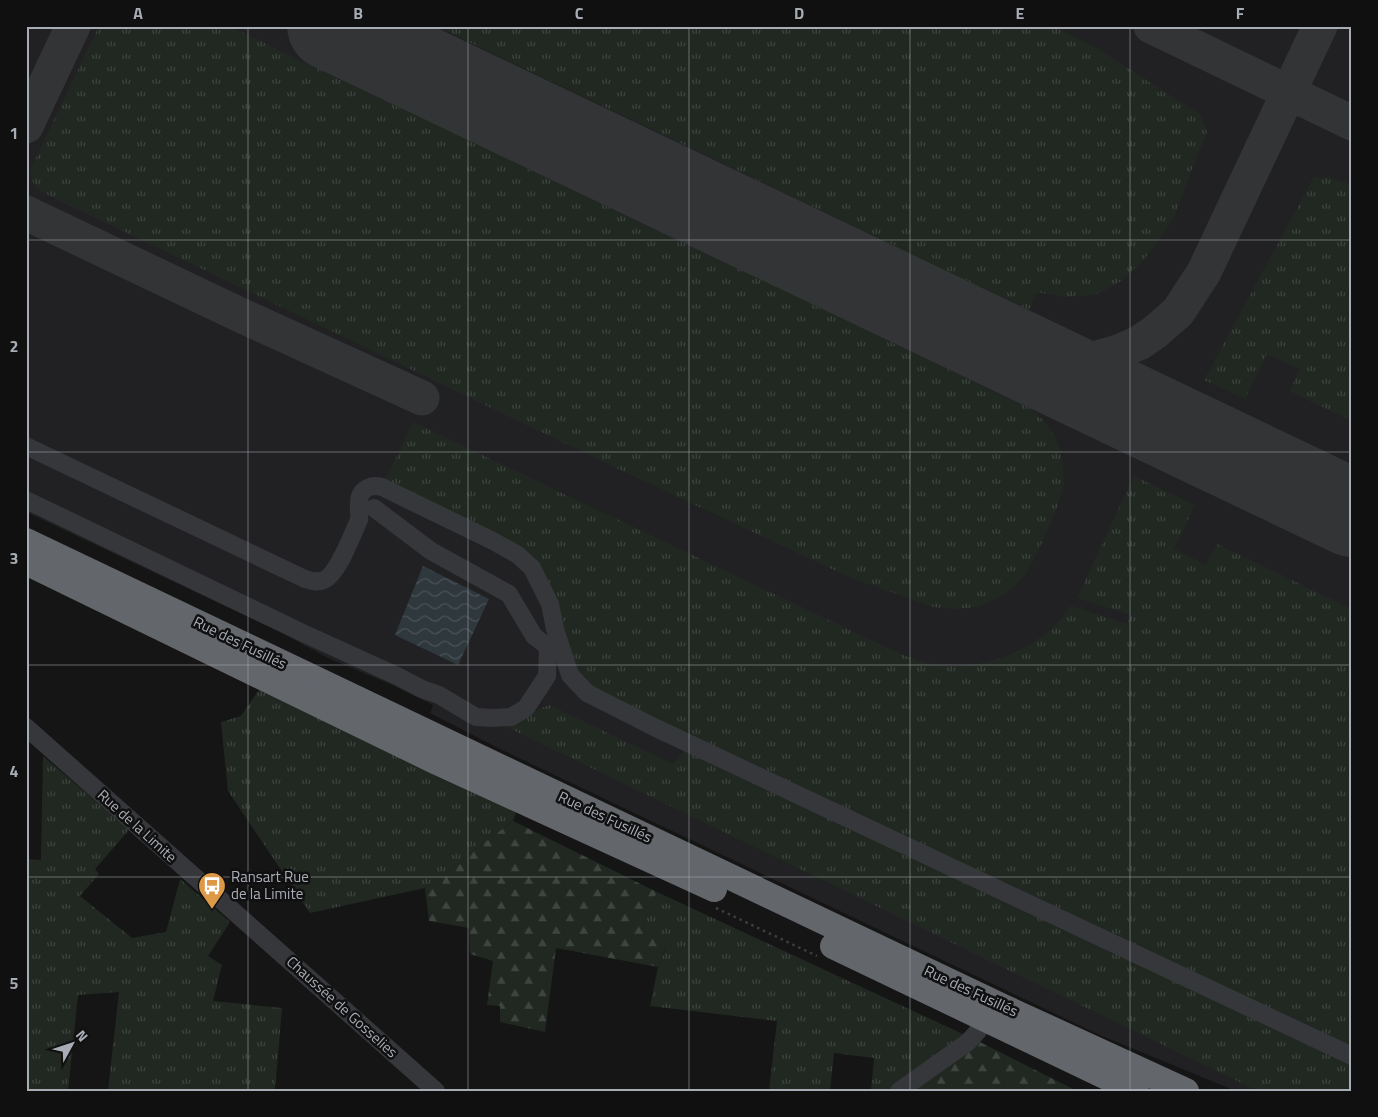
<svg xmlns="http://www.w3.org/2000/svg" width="1378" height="1117" font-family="'Titillium Web',sans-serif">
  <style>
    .built { fill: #212123 }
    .grass { fill: url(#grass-tufts) }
    .forest { fill: url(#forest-firs) }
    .water { fill: url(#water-waves) }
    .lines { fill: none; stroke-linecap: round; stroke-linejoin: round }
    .taxiway { stroke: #323436; stroke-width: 35 }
    .runway { stroke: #323436; stroke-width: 88 }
    .path { stroke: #3c3e42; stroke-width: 2.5; stroke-dasharray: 2.5 4; stroke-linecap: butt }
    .minor { stroke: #36373b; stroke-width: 18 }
    .highway { stroke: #63666b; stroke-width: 26 }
    .grid { fill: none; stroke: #a8adb5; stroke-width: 1; stroke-opacity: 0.55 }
    .labels { text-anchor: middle; stroke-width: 5; stroke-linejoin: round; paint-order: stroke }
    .street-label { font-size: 15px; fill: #a8adb5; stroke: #101011 }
    .poi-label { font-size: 15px; fill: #a8adb5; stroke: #101011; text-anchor: start }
    .neatline { fill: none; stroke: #a8adb5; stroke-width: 2 }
    .grid-label { font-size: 16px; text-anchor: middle; font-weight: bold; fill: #a8adb5 }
  </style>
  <defs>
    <pattern id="grass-tufts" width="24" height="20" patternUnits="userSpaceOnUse" patternTransform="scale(1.25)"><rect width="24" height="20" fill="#212821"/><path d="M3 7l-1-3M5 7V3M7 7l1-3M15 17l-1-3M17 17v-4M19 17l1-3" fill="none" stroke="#3e443f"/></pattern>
    <pattern id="forest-firs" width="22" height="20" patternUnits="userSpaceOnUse" patternTransform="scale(1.25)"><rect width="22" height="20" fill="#212821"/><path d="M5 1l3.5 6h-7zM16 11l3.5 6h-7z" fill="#3e443f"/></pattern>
    <pattern id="water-waves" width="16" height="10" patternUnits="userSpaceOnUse" patternTransform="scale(1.25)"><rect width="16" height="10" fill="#2f383d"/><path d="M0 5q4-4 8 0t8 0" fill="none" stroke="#4a5257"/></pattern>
  </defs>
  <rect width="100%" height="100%" fill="#151516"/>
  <!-- built -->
  <polygon class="built" points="26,26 1352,26 1352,1091 1236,1091 1102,1036 500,749 430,713 433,705 392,685 328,658 280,632 26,512"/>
  <!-- grass -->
  <g class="grass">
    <path d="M99,26H229L511,161L760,279L1003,396L1029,407L1042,419L1053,433L1060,449L1063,468L1064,484L1057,507L1041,545L1026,574L1015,586L998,598L977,607L955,609L934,607L851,578L608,464L40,191C33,184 30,179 31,168Z"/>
    <polygon points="436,26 1052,26 1093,46 1201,115 1207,132 1193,166 1174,218 1144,260 1121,281 1095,295 1064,297 1036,292 1029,310"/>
    <polygon points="1314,177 1328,177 1352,185 1352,421 1290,391 1299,369 1267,354 1245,399 1204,380"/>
    <path d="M413,422L883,646C899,653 915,661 933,664C974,672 1016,657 1048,632C1056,625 1064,615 1071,606L1127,624L1131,615L1077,598L1134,476L1195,505L1174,549L1206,565L1217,544L1352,609V1049L599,694L578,673L538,565L385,481Z"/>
    <polygon points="259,690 516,812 513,821 425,888 310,913 228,791 221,722 241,716"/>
    <polygon points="549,705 673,764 691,744 1352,1056 1352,1091 1258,1091 503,725"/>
    <polygon points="43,756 129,830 95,869 99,874 80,896 132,938 166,932 180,879 230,922 208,956 222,965 213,1001 282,1008 275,1091 108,1091 119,992 78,995 68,1091 26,1091 26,859 41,860"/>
    <polygon points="657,892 980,1042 899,1091 871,1091 874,1058 834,1053 830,1091 769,1091 777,1021 650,1006 658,967 666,947 641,928"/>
  </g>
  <!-- forest -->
  <g class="forest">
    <polygon points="513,821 657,892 641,928 666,946 658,967 556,948 545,1032 500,1022 500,1006 487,1005 493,961 470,954 469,928 429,921 425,888"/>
    <polygon points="980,1042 1075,1090 899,1091"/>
  </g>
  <!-- water -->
  <polygon class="water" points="423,566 489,599 458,665 395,635"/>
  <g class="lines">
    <!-- taxiway -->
    <g class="taxiway">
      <polyline points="1151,26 1352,123"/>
      <polyline points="26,126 73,26"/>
      <polyline points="26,213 236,313 422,398"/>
      <polyline points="984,337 1010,348 1035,357 1063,361 1089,360 1118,352 1139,343 1155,332 1178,312 1204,272 1320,26"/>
    </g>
    <!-- runway -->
    <polyline class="runway" points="331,26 1352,513"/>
    <!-- path -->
    <polyline class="path" points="716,908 817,956"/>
    <!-- minor -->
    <g class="minor">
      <path d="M26,446L305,579C311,581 317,583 324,580C338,574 352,535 359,520C360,514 358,509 359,503C359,489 371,484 382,487L493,541L518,555L532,568L550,604L555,629L570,675L587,693L656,728L1352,1056"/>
      <polyline points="26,500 305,634 397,676 422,689 439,695 476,717 492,718 511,717 526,708 547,676 548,647"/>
      <polyline points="374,508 431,551 509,594 534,636 548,647"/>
      <polyline points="26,727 436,1091"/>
      <polyline points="899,1091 968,1042 978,1031 984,1019"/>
    </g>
    <!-- highway -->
    <g class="highway">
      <polyline points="26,541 1003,1007 1186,1091"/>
      <polyline points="26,562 437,762 714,889"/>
      <polyline points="833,946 1136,1091"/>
    </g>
  </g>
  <!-- grid -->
  <path class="grid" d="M248,26V1091M468,26V1091M689,26V1091M910,26V1091M1130,26V1091M26,240H1352M26,452H1352M26,665H1352M26,877H1352"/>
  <!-- icons -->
  <defs>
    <symbol id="bus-pin" viewBox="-11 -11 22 30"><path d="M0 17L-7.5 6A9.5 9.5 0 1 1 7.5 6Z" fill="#dd9946" stroke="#101011"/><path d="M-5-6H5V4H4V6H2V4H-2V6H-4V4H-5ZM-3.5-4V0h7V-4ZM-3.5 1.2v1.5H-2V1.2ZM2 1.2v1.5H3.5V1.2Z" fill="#fff"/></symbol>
  </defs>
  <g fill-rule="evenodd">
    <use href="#bus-pin" x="196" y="870" width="32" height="43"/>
  </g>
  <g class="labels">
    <!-- street labels -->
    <g class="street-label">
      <text transform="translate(240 643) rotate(26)" y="5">Rue des Fusillés</text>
      <text transform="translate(605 817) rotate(25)" y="5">Rue des Fusillés</text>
      <text transform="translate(137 826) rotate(42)" y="5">Rue de la Limite</text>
      <text transform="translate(971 991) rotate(25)" y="5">Rue des Fusillés</text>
      <text transform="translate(342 1007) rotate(42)" y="5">Chaussée de Gosselies</text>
    </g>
    <!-- poi labels -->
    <g class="poi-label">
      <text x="231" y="882">Ransart Rue<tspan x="231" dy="17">de la Limite</tspan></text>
    </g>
  </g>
  <!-- border -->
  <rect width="1378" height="1117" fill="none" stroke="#101011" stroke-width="55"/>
  <!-- north arrow -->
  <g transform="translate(72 1044) rotate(50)" stroke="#101011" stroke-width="4" paint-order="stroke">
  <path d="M0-4L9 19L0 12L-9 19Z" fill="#a8adb5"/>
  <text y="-8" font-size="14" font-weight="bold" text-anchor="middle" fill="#a8adb5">N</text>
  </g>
  <rect x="28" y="28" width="1322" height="1062" class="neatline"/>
  <g class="grid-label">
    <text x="138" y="19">A</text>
    <text x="358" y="19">B</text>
    <text x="579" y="19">C</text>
    <text x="799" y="19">D</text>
    <text x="1020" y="19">E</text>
    <text x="1240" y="19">F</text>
    <text x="14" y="139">1</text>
    <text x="14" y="352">2</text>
    <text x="14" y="564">3</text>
    <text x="14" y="777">4</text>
    <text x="14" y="989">5</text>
  </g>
</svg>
